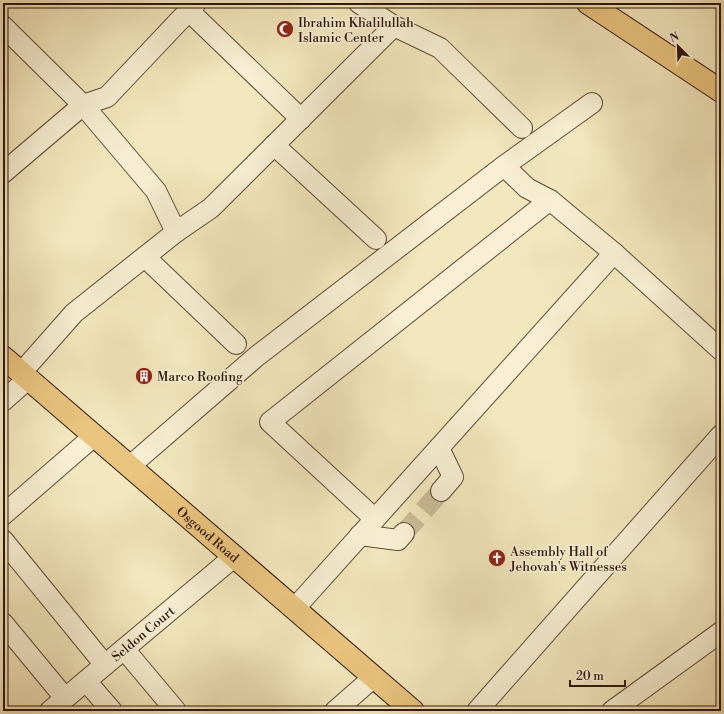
<svg xmlns="http://www.w3.org/2000/svg" width="724" height="714" font-family="'Libre Bodoni',serif">
  <style>
    .lines { fill: none; stroke-linecap: round; stroke-linejoin: round }
    .minor-tunnel { stroke: #ccbd99; stroke-width: 20; stroke-dasharray: 20 10; stroke-linecap: butt }
    .minor-casing { stroke: #604a38; stroke-width: 22 }
    .major-casing { stroke: #2e150b; stroke-width: 24 }
    .highway-casing { stroke: #2e150b; stroke-width: 24 }
    .minor { stroke: #f8efd4; stroke-width: 20 }
    .major { stroke: #eac47e; stroke-width: 22 }
    .highway { stroke: #eac47e; stroke-width: 22 }
    .labels { text-anchor: middle; stroke-width: 3.5; stroke-linejoin: round; paint-order: stroke }
    .poi-label { font-size: 13px; fill: #2e150b; stroke: #f8efd4; text-anchor: start }
    .street-label { font-size: 13px; fill: #2e150b; stroke: #f8efd4 }
  </style>
  <rect width="100%" height="100%" fill="#f4e7bd"/>
  <filter id="stains"><feTurbulence type="fractalNoise" baseFrequency=".005" numOctaves="4"/><feColorMatrix values="0 0 0 0 .2 0 0 0 0 .09 0 0 0 0 .02 0 0 0 .5 -.17"/></filter>
  <radialGradient id="worn" r=".72"><stop offset=".6" stop-color="#630" stop-opacity="0"/><stop offset="1" stop-color="#630" stop-opacity=".3"/></radialGradient>
  <g class="lines">
    <!-- minor-tunnel -->
    <polyline class="minor-tunnel" points="404,533 441,491"/>
    <defs>
      <g id="minor">
        <polyline points="359,3 394,26 440,48 522,128"/>
        <polyline points="189,11 301,119"/>
        <polyline points="3,26 83,105 156,191 176,232"/>
        <polyline points="274,145 376,239"/>
        <polyline points="504,166 527,188 550,200 614,253 721,350"/>
        <polyline points="3,173 83,105 107,97 196,3"/>
        <polyline points="145,257 236,344"/>
        <polyline points="21,373 74,313 176,232 211,208 394,26"/>
        <polyline points="3,401 28,379"/>
        <polyline points="439,448 453,477 441,491"/>
        <polyline points="130,466 257,356 504,166 592,103"/>
        <polyline points="3,515 94,436"/>
        <polyline points="375,519 270,422 550,200"/>
        <polyline points="360,535 398,540 404,533"/>
        <polyline points="3,540 105,665"/>
        <polyline points="295,608 614,253"/>
        <polyline points="3,623 65,698"/>
        <polyline points="124,649 176,711"/>
        <polyline points="86,681 112,711"/>
        <path id="s1" d="M50,711L235,556"/>
        <polyline points="335,711 374,677"/>
        <polyline points="477,711 721,435"/>
        <polyline points="612,711 721,632"/>
      </g>
      <g id="major">
        <path id="s2" d="M3,357L413,711"/>
      </g>
      <polyline id="highway" points="588,3 721,91"/>
    </defs>
    <!-- minor casing -->
    <use href="#minor" class="minor-casing"/>
    <!-- major casing -->
    <use href="#major" class="major-casing"/>
    <!-- highway casing -->
    <use href="#highway" class="highway-casing"/>
    <!-- minor -->
    <use href="#minor" class="minor"/>
    <!-- major -->
    <use href="#major" class="major"/>
    <!-- highway -->
    <use href="#highway" class="highway"/>
  </g>
  <!-- icons -->
  <defs>
    <symbol id="mosque-disc" viewBox="-11 -11 22 22"><circle r="9.5" fill="#8f2418" stroke="#f8efd4"/><path d="M3.5-4.9A6 6 0 1 0 3.5 4.9A5 5 0 1 1 3.5-4.9Z" fill="#fff"/></symbol>
    <symbol id="building-disc" viewBox="-11 -11 22 22"><circle r="9.5" fill="#8f2418" stroke="#f8efd4"/><path d="M-4-6H4V6H1V3H-1V6H-4ZM-2.5-4.3h1.7v1.8h-1.7ZM.8-4.3h1.7v1.8H.8ZM-2.5-1h1.7V.8h-1.7ZM.8-1h1.7V.8H.8Z" fill="#fff"/></symbol>
    <symbol id="church-disc" viewBox="-11 -11 22 22"><circle r="9.5" fill="#8f2418" stroke="#f8efd4"/><path d="M-1.2-6h2.4v3.5h3.3v2.4h-3.3V6h-2.4V-.1h-3.3v-2.4h3.3Z" fill="#fff"/></symbol>
  </defs>
  <g fill-rule="evenodd">
    <use href="#mosque-disc" x="275" y="19" width="20" height="20"/>
    <use href="#building-disc" x="134" y="366" width="20" height="20"/>
    <use href="#church-disc" x="487" y="548" width="20" height="20"/>
  </g>
  <g class="labels">
    <!-- poi labels -->
    <g class="poi-label">
      <text x="298" y="27">Ibrahim Khalilullah<tspan x="298" dy="15">Islamic Center</tspan></text>
      <text x="157" y="381">Marco Roofing</text>
      <text x="510" y="556">Assembly Hall of<tspan x="510" dy="15">Jehovah's Witnesses</tspan></text>
    </g>
    <!-- street labels -->
    <g class="street-label">
      <text dy="5" stroke="none"><textPath href="#s2" startOffset="271">Osgood Road</textPath></text>
      <text dy="5" stroke="none"><textPath href="#s1" startOffset="121">Seldon Court</textPath></text>
    </g>
  </g>
  <!-- margin -->
  <rect width="724" height="714" fill="none" stroke="#f4e7bd" stroke-width="16"/>
  <rect x="4" y="4" width="716" height="706" fill="none" stroke="#2e150b" stroke-width="2"/>
  <rect x="8" y="8" width="708" height="698" fill="none" stroke="#2e150b"/>
  <!-- north arrow -->
  <g transform="translate(678 46) rotate(337)" stroke="#f8efd4" stroke-width="3" paint-order="stroke">
  <path d="M0-3L7 15L0 10L-7 15Z" fill="#2e150b"/>
  <text y="-6" font-size="11" font-weight="bold" text-anchor="middle" fill="#2e150b">N</text>
  </g>
  <!-- scale -->
  <path d="M570 680v6h55v-6" fill="none" stroke="#2e150b" stroke-width="2"/>
  <text x="576" y="680" font-size="12" fill="#2e150b" stroke="#f8efd4" stroke-width="3" paint-order="stroke">20 m</text>
  <rect width="100%" height="100%" filter="url(#stains)"/>
  <rect width="100%" height="100%" fill="url(#worn)"/>
</svg>
